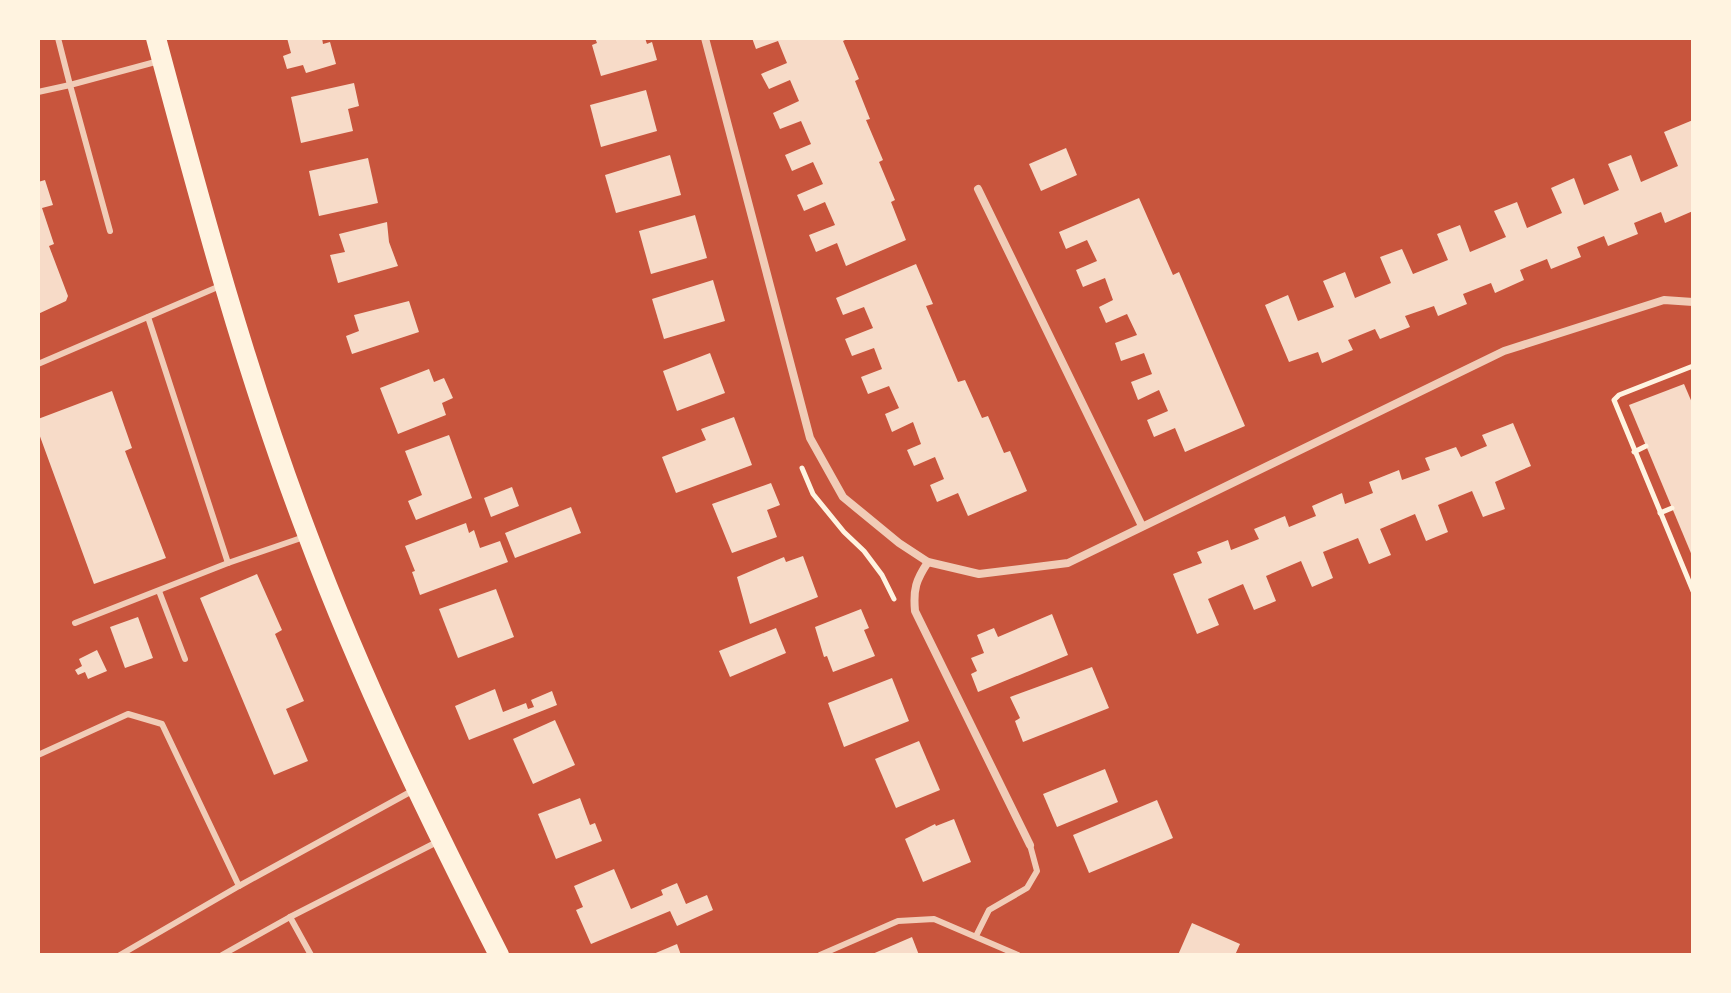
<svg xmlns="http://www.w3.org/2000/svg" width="1731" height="993" font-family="'Roboto Serif',serif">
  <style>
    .building { fill: #f7dbc8 }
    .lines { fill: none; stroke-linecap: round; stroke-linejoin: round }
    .path { stroke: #fff3e0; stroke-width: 5 }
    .service { stroke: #f1ccb7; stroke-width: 6 }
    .minor { stroke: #f1ccb7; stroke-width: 8 }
    .primary { stroke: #fff3e0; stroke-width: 20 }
  </style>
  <rect width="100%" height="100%" fill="#c8553d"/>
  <!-- building -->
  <g class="building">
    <polygon points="287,38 322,38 323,44 330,42 336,64 306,73 303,65 287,69 283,56 291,53"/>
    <polygon points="595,38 645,38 647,44 652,42 657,60 601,76 592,45 597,43"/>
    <polygon points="752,38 849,38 843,41 859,79 855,81 870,119 866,120 883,160 879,162 895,200 891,202 906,240 846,266 837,243 816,252 809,235 835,225 825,202 804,211 797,195 823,184 813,162 792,171 785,155 811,144 801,121 780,129 773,113 799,101 790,80 769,89 761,74 787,63 778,41 756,49"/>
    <polygon points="354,83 359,106 348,109 353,131 301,143 291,97"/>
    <polygon points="646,90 657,131 601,147 590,105"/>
    <polygon points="1693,120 1693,211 1665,223 1661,212 1634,223 1638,234 1608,246 1604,236 1577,247 1581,257 1551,269 1547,259 1520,270 1524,280 1495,293 1491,283 1463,294 1467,304 1438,316 1434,306 1405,316 1410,327 1380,339 1375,329 1348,340 1353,350 1322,363 1318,352 1289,362 1265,305 1288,295 1298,321 1334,307 1323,281 1345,272 1355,298 1391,283 1380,257 1402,249 1413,274 1448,260 1437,234 1460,225 1470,252 1506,237 1494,211 1517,202 1527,228 1562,213 1551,188 1574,178 1584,205 1619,190 1608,164 1631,155 1641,182 1678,166 1664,132"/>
    <polygon points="1066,148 1077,175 1041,191 1029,164"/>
    <polygon points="670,155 681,195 616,213 605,175"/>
    <polygon points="368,158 378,203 319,216 309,171"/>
    <polygon points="45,180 53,205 42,208 54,244 49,246 68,296 66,301 38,314 38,182"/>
    <polygon points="1139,198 1173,275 1179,272 1245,426 1185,452 1175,428 1154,437 1147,420 1168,411 1159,390 1138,400 1131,382 1152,374 1144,353 1121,361 1115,343 1137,335 1127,314 1106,323 1099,307 1113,300 1105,278 1083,287 1076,270 1097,261 1087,240 1066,249 1059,232"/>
    <polygon points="695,215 707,258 651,274 639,231"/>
    <polygon points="387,222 389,242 398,266 338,283 330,255 345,252 339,234"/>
    <polygon points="916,264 933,304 926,306 958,382 965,380 982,418 988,416 1004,453 1010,451 1027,491 968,516 958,493 937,502 930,485 944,479 935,457 914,466 907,450 921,444 913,422 892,432 885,414 899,408 889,386 868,394 861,377 882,369 874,348 852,356 845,339 873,328 864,307 843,315 836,298"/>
    <polygon points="713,280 725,321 664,339 652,299"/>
    <polygon points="409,301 419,332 352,354 346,336 359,331 354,315"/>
    <polygon points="710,353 725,393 677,411 663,371"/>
    <polygon points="429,369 434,382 444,378 453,398 442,403 446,415 398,434 380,388"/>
    <polygon points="1684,384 1693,405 1693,558 1629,405"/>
    <polygon points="112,391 132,448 125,451 166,558 94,584 38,431 38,419"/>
    <polygon points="734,417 752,465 676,493 662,457 706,440 701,429"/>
    <polygon points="1513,423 1531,466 1495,482 1505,509 1483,517 1472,491 1438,505 1448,532 1426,541 1415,514 1380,529 1391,555 1369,564 1358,538 1323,552 1333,578 1312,587 1301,561 1266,576 1276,601 1254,610 1243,584 1208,599 1219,625 1197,634 1173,574 1202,563 1197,552 1228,540 1231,550 1259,539 1254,529 1285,516 1289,527 1316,516 1312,506 1342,493 1345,504 1373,493 1369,482 1399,470 1402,480 1430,470 1425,458 1456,447 1461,457 1487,446 1482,435"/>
    <polygon points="449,435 472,498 416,520 408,501 422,495 405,451"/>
    <polygon points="771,483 780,505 767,510 777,537 732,553 712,504"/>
    <polygon points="512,487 519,506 491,517 484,498"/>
    <polygon points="571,507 581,533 515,558 505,533"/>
    <polygon points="466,523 469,533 474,530 480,548 500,541 508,562 420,595 412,572 415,571 405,546"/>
    <polygon points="803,556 818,597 750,624 737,577 784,557 786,562"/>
    <polygon points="257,574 282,630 275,634 304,701 286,709 308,761 274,775 200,598"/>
    <polygon points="496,589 514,637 458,658 439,609"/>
    <polygon points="861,609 869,628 864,630 875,656 833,672 827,656 824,657 815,627"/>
    <polygon points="1052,614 1068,655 978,692 971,674 977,671 971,658 984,653 977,635 994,628 998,637"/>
    <polygon points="138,617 153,658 125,668 110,627"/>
    <polygon points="776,628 786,653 730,677 719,651"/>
    <polygon points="97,650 107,671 88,679 85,672 78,675 75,670 82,666 79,659"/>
    <polygon points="1092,667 1109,708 1023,742 1015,721 1020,718 1010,697"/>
    <polygon points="892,678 909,721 844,747 828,703"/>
    <polygon points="495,689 503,712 526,703 528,709 534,707 531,700 552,691 557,705 469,740 455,706"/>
    <polygon points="555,720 575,765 533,784 513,739"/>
    <polygon points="919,741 940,790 896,808 875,759"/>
    <polygon points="1105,769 1118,802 1057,827 1043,794"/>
    <polygon points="580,798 590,825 595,823 602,841 556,859 538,814"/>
    <polygon points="1157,800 1173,838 1089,873 1073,835"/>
    <polygon points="954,819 971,862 923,882 905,839 935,824 936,826"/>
    <polygon points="614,869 631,909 663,895 661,890 677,883 686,904 707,895 713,910 677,926 670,911 591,944 576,910 583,907 574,886"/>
    <polygon points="1192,923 1240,944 1235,955 1178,955"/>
    <polygon points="912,937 919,955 870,955"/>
    <polygon points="677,944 681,955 651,955"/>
  </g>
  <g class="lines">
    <!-- path -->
    <g class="path">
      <polyline points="1693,366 1619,395 1614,400 1693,591"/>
      <polyline points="1634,452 1646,446"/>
      <polyline points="802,468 813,494 844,532 864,551 882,575 894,599"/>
      <polyline points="1660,513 1672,508"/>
    </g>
    <!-- service -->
    <g class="service">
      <polyline points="58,38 70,85 159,61"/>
      <polyline points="38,92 70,85 110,231"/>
      <polyline points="148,317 228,563 304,537"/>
      <polyline points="38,364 220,286"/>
      <polyline points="159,591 185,659"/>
      <polyline points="75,623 228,563"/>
      <polyline points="38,755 128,714 162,724 239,886"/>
      <polyline points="290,917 311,955"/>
      <polyline points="976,936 989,910 1027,888 1037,871 1030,845"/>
      <polyline points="120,955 239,886 412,791"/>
      <polyline points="222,955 290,917 437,842"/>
      <polyline points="820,955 898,921 934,919 1018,955"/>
    </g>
    <!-- minor -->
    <g class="minor">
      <polyline points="705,38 810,438 843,497 899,543 928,562 979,574 1068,563 1504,351 1664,300 1693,302"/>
      <polyline points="978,189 1142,526"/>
      <path d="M928,562C916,580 913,589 915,611L1030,845"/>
    </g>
    <!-- primary -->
    <path class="primary" d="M156,38C201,206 246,374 308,536C362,680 429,818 499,955"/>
  </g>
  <!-- border -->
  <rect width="1731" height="993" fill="none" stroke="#fff3e0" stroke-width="80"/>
</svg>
